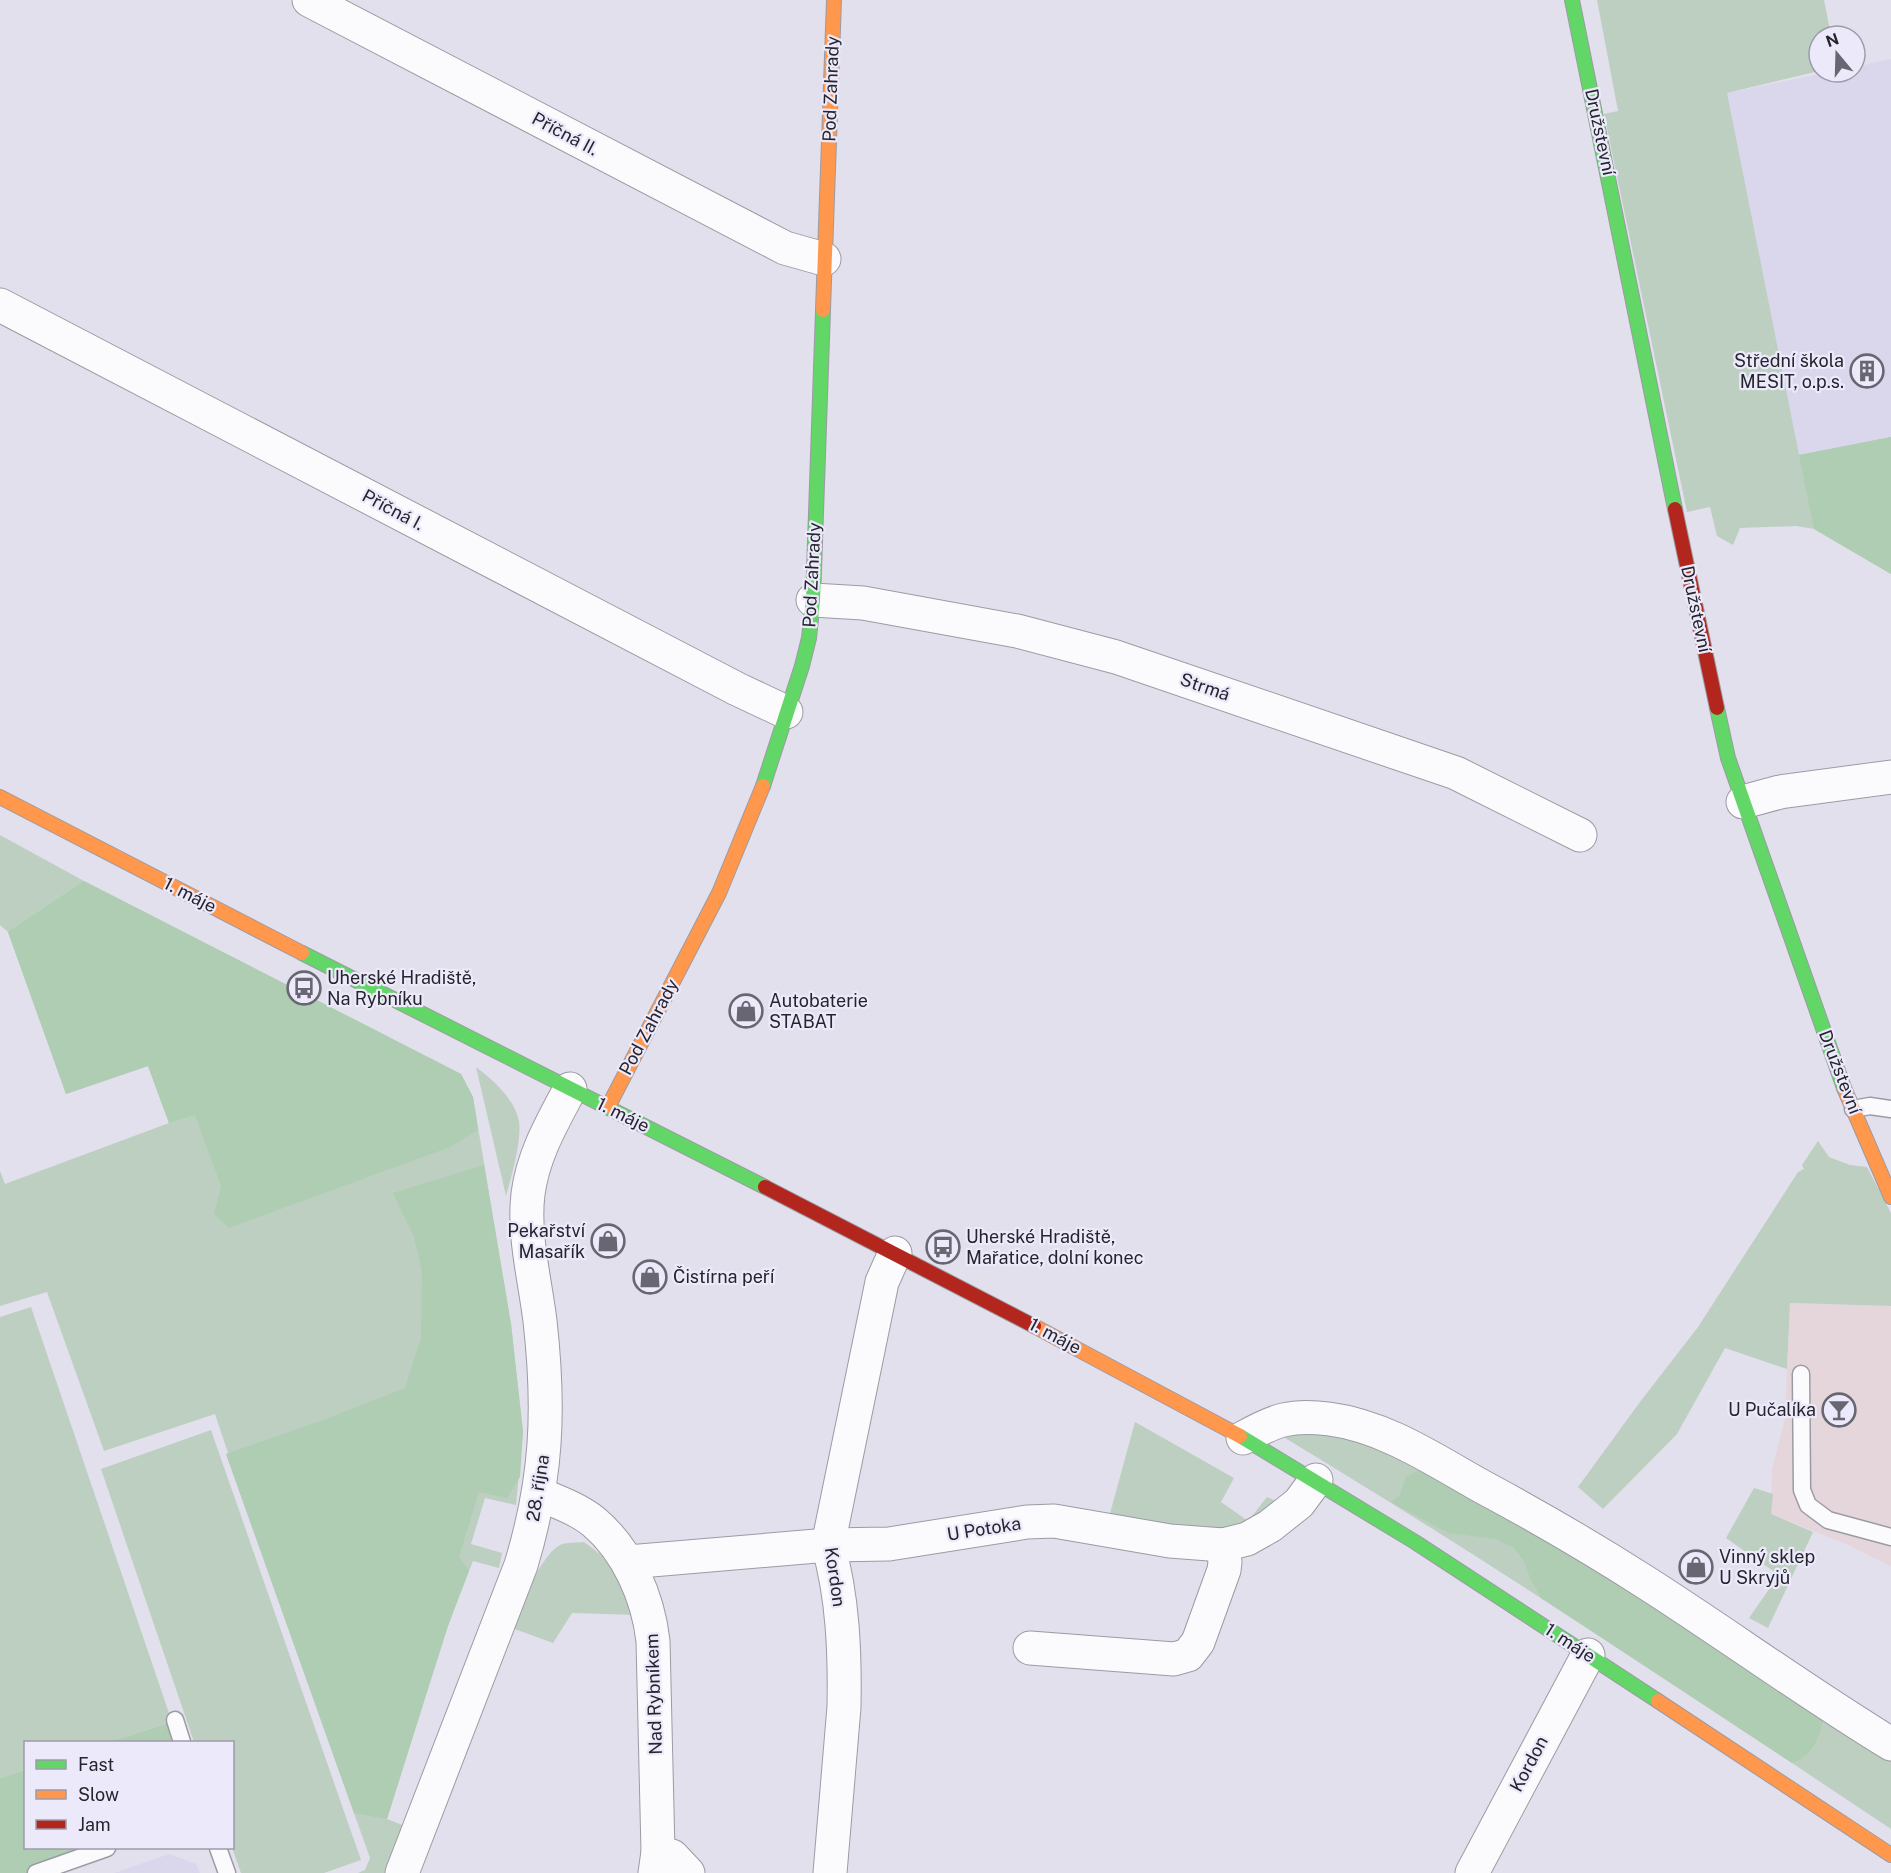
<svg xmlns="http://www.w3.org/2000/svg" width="1891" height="1873" font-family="'Public Sans',sans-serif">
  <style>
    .commercial { fill: #e5d6dc }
    .built { fill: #dad7ed }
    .green { fill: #bdcfc0 }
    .forest { fill: #afcdb2 }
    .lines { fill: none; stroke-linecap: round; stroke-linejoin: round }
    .lane-casing { stroke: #9c9ba4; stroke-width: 19 }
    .street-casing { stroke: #9c9ba4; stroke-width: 35 }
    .fast-casing { stroke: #9c9ba4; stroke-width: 16 }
    .slow-casing { stroke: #9c9ba4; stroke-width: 16 }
    .jam-casing { stroke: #9c9ba4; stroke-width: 16 }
    .lane { stroke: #fbfafc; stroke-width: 16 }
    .street { stroke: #fbfafc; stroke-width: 33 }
    .fast { stroke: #63d668; stroke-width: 14 }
    .slow { stroke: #ff974d; stroke-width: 14 }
    .jam { stroke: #b3261e; stroke-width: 14 }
    .labels { text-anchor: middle; stroke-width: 4.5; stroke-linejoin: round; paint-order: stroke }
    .street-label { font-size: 18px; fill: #26252d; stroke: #ece9fb }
    .poi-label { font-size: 18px; fill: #26252d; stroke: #ece9fb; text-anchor: start }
  </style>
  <rect width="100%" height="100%" fill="#e2e0ed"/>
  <!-- commercial -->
  <polygon class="commercial" points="1790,1303 1891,1306 1891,1566 1848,1545 1771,1514 1772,1469 1785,1419"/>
  <!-- built -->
  <g class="built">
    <polygon points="1891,59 1891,438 1799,457 1631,109 1727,93 1829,72 1855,72 1855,67"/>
    <polygon points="169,1854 196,1864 200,1873 114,1873"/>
  </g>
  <!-- green -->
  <g class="green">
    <polygon points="1597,0 1824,0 1831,36 1819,36 1819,71 1727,93 1799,455 1891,437 1891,574 1814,529 1796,526 1740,528 1733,545 1717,536 1710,507 1687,512 1604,114 1618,111"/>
    <path d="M0,835L84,881L461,1074L473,1097L511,1324L523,1432L516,1505L485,1498L471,1544L502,1553L499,1568L473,1561C438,1644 414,1733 387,1819L405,1826L387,1873H358L365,1870L370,1858L226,1454L230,1459L215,1414L104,1451L47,1292L0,1306V1171L5,1184L169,1123L148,1066L66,1094L8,932L0,925Z"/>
    <path d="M476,1067C492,1079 516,1100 519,1122C522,1140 511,1178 506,1196Z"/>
    <polygon points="1818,1141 1829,1157 1850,1165 1867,1167 1891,1213 1891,1306 1790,1303 1787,1369 1725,1348 1677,1434 1603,1509 1578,1487 1640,1402 1698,1327 1798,1172 1804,1169 1802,1165"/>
    <polygon points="31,1307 172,1722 109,1742 26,1742 25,1770 0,1778 0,1317"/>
    <polygon points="1135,1422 1234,1478 1221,1502 1248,1521 1267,1497 1276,1501 1274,1513 1217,1535 1109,1517"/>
    <polygon points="211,1430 361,1860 324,1873 241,1873 232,1848 232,1742 194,1742 101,1469"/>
    <path d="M1289,1432L1348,1434L1425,1467L1891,1756V1829C1691,1696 1491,1562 1285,1438Z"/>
    <polygon points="1754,1488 1773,1494 1771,1514 1813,1532 1768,1628 1749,1618 1779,1575 1726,1538"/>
    <path d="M584,1542L608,1560L637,1615L572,1613L553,1643L512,1628C520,1607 540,1556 560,1545C566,1542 577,1543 584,1542Z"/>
  </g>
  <!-- forest -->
  <g class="forest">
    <polygon points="1891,437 1891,574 1814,529 1799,455"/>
    <polygon points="84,881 461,1074 473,1097 478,1130 450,1147 229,1228 214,1214 221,1186 195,1115 169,1123 148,1066 66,1094 8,932"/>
    <polygon points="484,1165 511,1324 523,1432 520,1477 507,1498 479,1492 459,1557 469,1571 448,1626 387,1819 354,1813 226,1454 326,1419 405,1388 421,1338 422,1272 414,1237 393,1193"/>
    <path d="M1425,1467L1825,1711C1821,1732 1815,1756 1792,1763L1541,1598L1530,1578L1524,1561L1514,1548L1496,1539L1448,1533L1391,1502L1399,1496L1406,1477Z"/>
    <polygon points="172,1722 179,1742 109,1742"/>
    <polygon points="25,1770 26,1848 102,1848 34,1873 0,1873 0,1778"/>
  </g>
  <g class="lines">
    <defs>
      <g id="lane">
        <polyline points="1853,1109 1870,1106 1891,1109"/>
        <polyline points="1801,1374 1802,1490 1808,1505 1828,1520 1891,1537"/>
        <polyline points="175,1720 182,1742"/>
        <polyline points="218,1848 227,1873"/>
        <polyline points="36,1873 107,1848"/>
      </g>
      <g id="street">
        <polyline points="309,0 785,248 824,259"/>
        <polyline points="0,305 737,689 786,712"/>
        <polyline points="813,600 863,603 1017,631 1116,657 1456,773 1580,835"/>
        <polyline points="1743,802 1780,792 1891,777"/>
        <path d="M1243,1438C1275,1420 1291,1414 1329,1419C1384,1426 1433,1459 1481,1486C1537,1516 1592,1548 1645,1582C1728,1635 1807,1693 1891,1744"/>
        <path d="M539,1494C558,1502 578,1509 594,1522C628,1551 648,1597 653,1641L658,1852L655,1873"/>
        <polyline points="628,1562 828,1545 889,1544 1027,1522 1054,1521 1170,1541 1223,1545 1247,1539 1270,1526 1299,1503 1316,1480"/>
        <polyline points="1030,1648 1174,1659 1188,1655 1198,1642 1224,1570 1225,1562 1223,1545"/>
        <polyline points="658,1852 672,1856 688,1873"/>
        <path d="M402,1873L521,1565C547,1479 550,1410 540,1321C535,1280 523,1235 528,1194C533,1155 552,1123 570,1089"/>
        <path d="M830,1873L844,1707C845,1653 843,1597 828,1545L882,1282L895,1253"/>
        <polyline points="1472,1873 1588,1655"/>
      </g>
      <g id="fast">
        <polyline points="1572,0 1675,509"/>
        <polyline points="1717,708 1728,758 1844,1088"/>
        <polyline points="763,786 802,666 809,638 813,600 823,310"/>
        <polyline points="302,953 765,1187"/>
        <polyline points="1240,1436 1415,1542 1658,1701"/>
      </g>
      <g id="slow">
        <polyline points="823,310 834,0"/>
        <polyline points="0,797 302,953"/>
        <polyline points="1844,1088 1891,1197"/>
        <polyline points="608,1107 719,893 763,786"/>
        <polyline points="1034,1326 1240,1436"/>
        <polyline points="1658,1701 1891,1855"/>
      </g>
      <g id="jam">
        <polyline points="1675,509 1717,708"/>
        <polyline points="765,1187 1034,1326"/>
      </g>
    </defs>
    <!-- lane casing -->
    <use href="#lane" class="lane-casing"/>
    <!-- street casing -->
    <use href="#street" class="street-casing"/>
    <!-- fast casing -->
    <use href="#fast" class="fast-casing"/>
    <!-- slow casing -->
    <use href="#slow" class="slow-casing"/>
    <!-- jam casing -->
    <use href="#jam" class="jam-casing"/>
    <!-- lane -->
    <use href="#lane" class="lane"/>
    <!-- street -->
    <use href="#street" class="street"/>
    <!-- fast -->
    <use href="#fast" class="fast"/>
    <!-- slow -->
    <use href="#slow" class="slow"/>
    <!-- jam -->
    <use href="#jam" class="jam"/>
  </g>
  <!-- icons -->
  <defs>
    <symbol id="building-ring" viewBox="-11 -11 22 22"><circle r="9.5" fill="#ece9fb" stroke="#686670" stroke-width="1.5"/><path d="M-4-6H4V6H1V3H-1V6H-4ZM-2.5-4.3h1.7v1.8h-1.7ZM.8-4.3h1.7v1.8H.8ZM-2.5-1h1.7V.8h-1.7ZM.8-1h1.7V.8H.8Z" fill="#686670"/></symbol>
    <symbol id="bus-ring" viewBox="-11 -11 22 22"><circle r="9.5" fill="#ece9fb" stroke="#686670" stroke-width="1.5"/><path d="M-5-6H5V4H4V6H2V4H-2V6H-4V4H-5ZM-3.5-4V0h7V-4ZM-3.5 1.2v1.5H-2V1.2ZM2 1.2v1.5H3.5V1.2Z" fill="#686670"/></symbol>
    <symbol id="shop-ring" viewBox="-11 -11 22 22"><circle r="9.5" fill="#ece9fb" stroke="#686670" stroke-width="1.5"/><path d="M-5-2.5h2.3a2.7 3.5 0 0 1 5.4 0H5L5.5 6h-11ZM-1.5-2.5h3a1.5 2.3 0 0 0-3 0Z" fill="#686670"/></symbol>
    <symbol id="bar-ring" viewBox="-11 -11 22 22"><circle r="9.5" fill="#ece9fb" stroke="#686670" stroke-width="1.5"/><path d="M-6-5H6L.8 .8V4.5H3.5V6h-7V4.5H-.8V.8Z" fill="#686670"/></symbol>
  </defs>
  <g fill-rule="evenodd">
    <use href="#building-ring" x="1848" y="352" width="38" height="38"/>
    <use href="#bus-ring" x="285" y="969" width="38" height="38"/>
    <use href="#shop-ring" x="727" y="992" width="38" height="38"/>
    <use href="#shop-ring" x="589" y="1222" width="38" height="38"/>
    <use href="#bus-ring" x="924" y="1228" width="38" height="38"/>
    <use href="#shop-ring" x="631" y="1258" width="38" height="38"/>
    <use href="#bar-ring" x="1820" y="1391" width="38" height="38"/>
    <use href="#shop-ring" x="1677" y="1548" width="38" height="38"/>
  </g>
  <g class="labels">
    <!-- street labels -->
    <g class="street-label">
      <text transform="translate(831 89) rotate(-88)" y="6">Pod Zahrady</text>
      <text transform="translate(1600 132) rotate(78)" y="6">Družstevní</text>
      <text transform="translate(565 134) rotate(28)" y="6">Příčná II.</text>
      <text transform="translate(393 510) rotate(28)" y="6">Příčná I.</text>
      <text transform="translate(812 575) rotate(-87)" y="6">Pod Zahrady</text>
      <text transform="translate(1696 609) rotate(78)" y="6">Družstevní</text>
      <text transform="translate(1205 687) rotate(19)" y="6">Strmá</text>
      <text transform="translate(190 895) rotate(27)" y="6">1. máje</text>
      <text transform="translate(649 1027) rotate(-62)" y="6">Pod Zahrady</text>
      <text transform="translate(1840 1072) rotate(69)" y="6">Družstevní</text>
      <text transform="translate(623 1115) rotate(26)" y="6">1. máje</text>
      <text transform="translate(1055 1336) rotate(28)" y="6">1. máje</text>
      <text transform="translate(538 1488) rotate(-81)" y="6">28. října</text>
      <text transform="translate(984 1529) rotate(-9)" y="6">U Potoka</text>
      <text transform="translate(835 1577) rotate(82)" y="6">Kordon</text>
      <text transform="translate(1570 1643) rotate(33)" y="6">1. máje</text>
      <text transform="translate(654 1694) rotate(-92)" y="6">Nad Rybníkem</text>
      <text transform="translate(1529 1764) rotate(-62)" y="6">Kordon</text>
    </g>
    <!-- poi labels -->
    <g class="poi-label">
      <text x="1844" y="367" text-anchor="end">Střední škola<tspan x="1844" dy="21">MESIT, o.p.s.</tspan></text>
      <text x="327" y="984">Uherské Hradiště,<tspan x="327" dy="21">Na Rybníku</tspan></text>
      <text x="769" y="1007">Autobaterie<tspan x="769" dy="21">STABAT</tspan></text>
      <text x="585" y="1237" text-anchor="end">Pekařství<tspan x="585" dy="21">Masařík</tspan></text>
      <text x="966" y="1243">Uherské Hradiště,<tspan x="966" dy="21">Mařatice, dolní konec</tspan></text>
      <text x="673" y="1283">Čistírna peří</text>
      <text x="1816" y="1416" text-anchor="end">U Pučalíka</text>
      <text x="1719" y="1563">Vinný sklep<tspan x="1719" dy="21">U Skryjů</tspan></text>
    </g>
  </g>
  <!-- legend -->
  <rect x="24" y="1741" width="210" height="108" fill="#ece9fb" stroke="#9d9ba9" stroke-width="1.5"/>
  <rect x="36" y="1760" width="30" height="9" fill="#63d668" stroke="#9d9ba9" stroke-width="1.5"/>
  <text x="78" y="1771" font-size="18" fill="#26252d">Fast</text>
  <rect x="36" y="1790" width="30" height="9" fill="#ff974d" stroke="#9d9ba9" stroke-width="1.5"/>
  <text x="78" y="1801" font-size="18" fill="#26252d">Slow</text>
  <rect x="36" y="1820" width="30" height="9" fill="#b3261e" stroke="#9d9ba9" stroke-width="1.5"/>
  <text x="78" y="1831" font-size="18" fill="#26252d">Jam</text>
  <!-- north arrow -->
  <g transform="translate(1837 54) rotate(341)"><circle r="28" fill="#ece9fb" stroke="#9d9ba9" stroke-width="1.5"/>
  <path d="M0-4.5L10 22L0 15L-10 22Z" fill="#686670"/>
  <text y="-9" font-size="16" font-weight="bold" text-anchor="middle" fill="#26252d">N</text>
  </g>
</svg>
